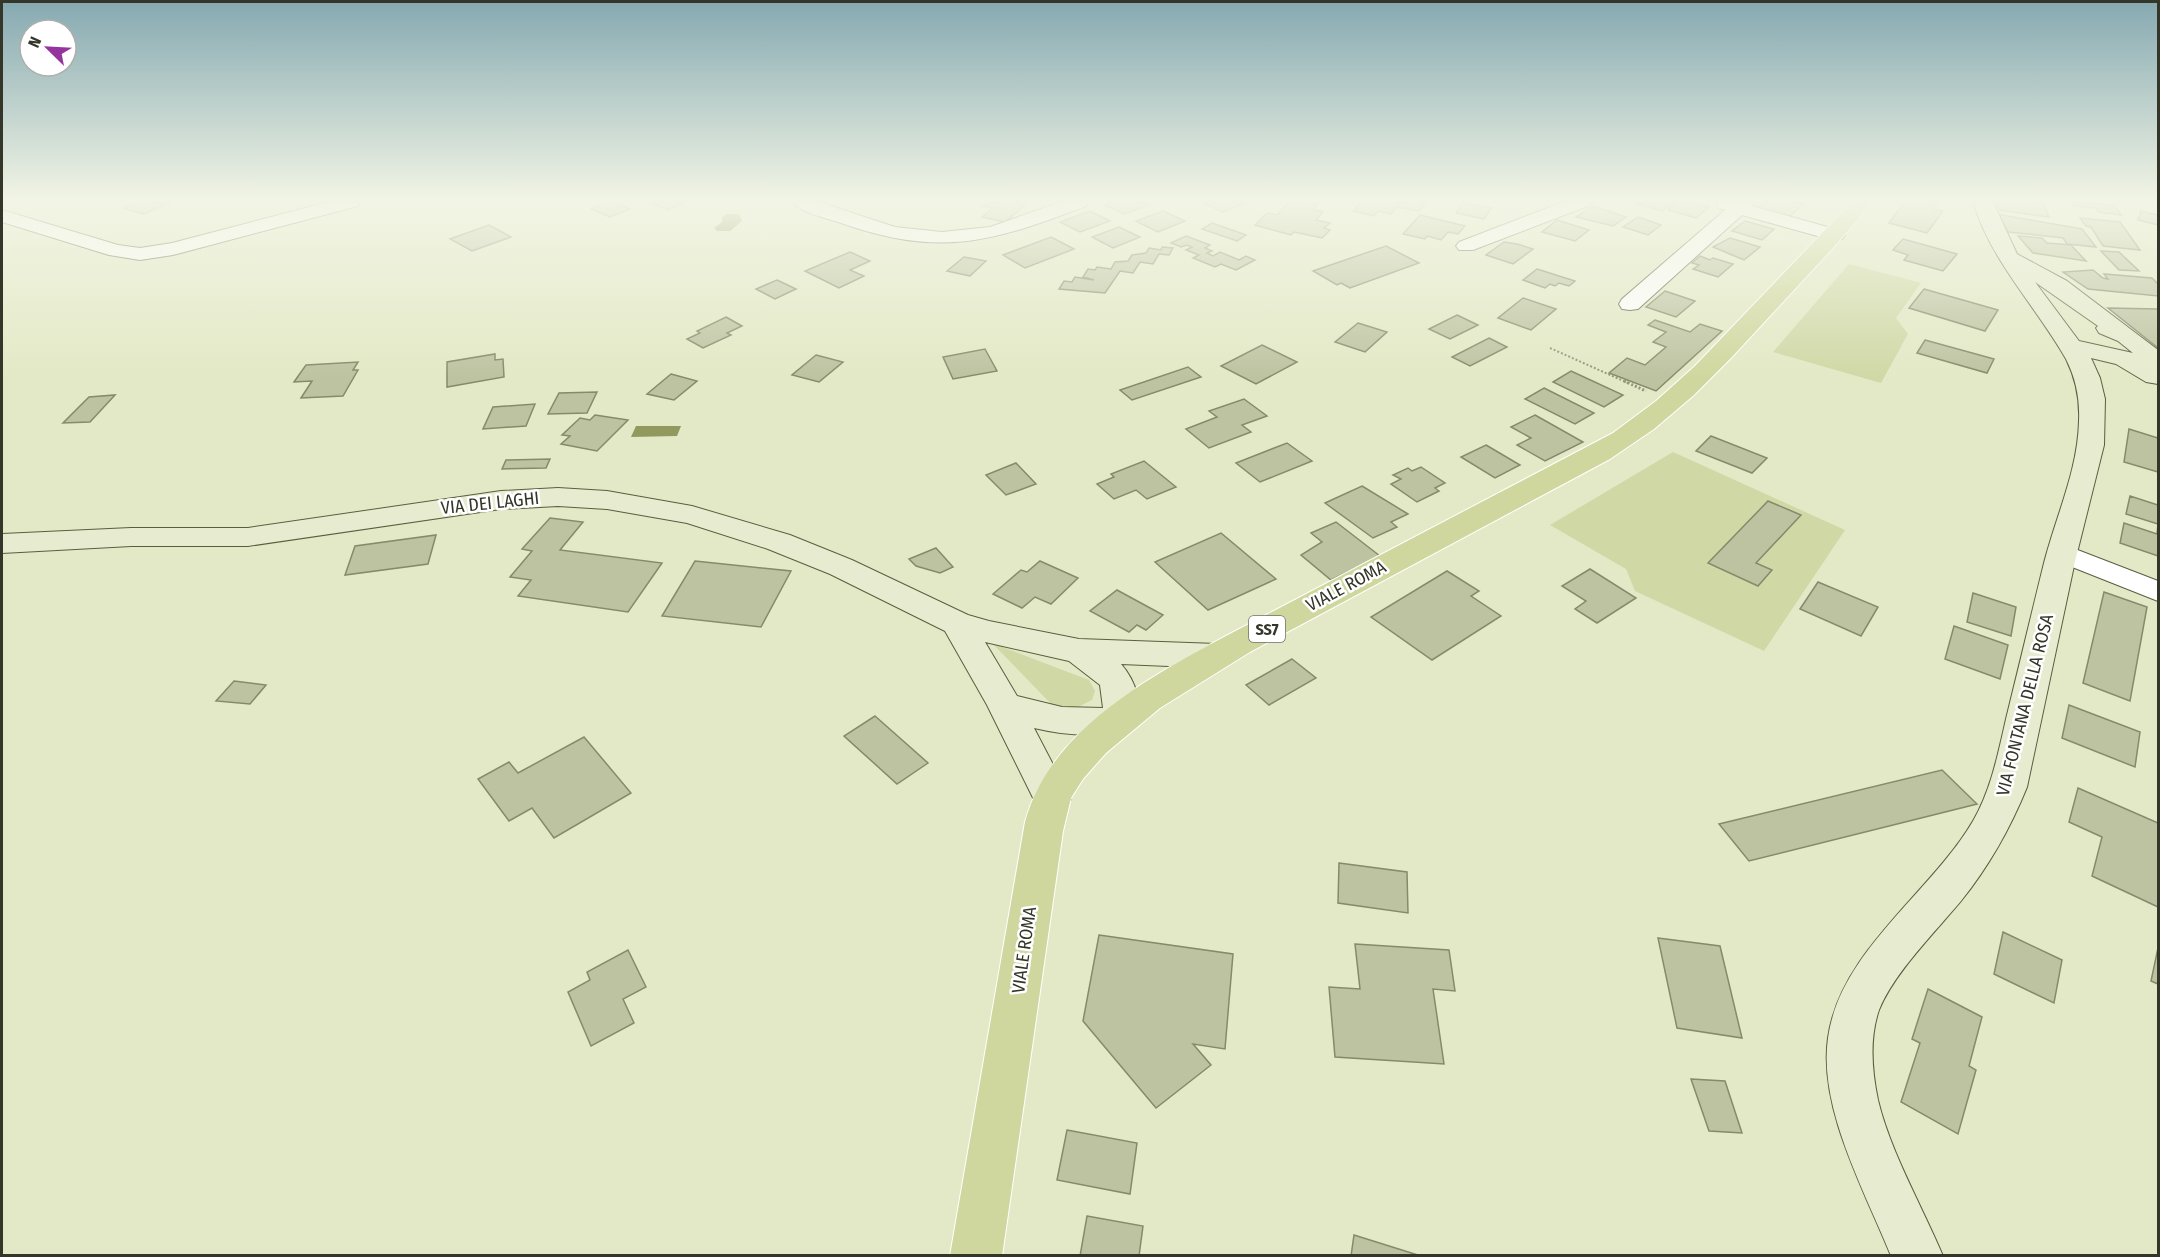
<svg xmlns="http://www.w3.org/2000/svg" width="2160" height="1257" font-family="'Fira Sans Condensed',sans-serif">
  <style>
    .green { fill: #d0d8a6 }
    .water { fill: #91995f }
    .building { fill: #bdc3a1; stroke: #858a6a; stroke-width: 1.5 }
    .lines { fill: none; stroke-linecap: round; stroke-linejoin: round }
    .minor-casing { stroke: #5a5e40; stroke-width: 2 }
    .secondary-casing { stroke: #5a5e40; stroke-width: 2 }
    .primary-casing { stroke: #fff; stroke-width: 2 }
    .path-far1 { stroke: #92977e; stroke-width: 2; stroke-dasharray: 2 2; stroke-linecap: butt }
    .path { stroke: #92977e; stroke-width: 3; stroke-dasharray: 2 2; stroke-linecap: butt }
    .minor { fill: #fff; fill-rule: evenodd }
    .secondary { fill: #e7ebcf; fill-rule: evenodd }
    .primary { fill: #d0d79e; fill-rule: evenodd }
    .labels { text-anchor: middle; stroke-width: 5; stroke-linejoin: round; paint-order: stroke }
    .shield { fill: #fff; stroke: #717269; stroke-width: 1.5 }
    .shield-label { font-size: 16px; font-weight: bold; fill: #343629 }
    .street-label { font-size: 18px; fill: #343629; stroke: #fff }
  </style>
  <rect width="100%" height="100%" fill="#e3e9c6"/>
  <!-- green -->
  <g class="green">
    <polygon points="1849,264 1921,283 1896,318 1908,334 1881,383 1773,352"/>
    <polygon points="1673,452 1845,530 1764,651 1635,591 1626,569 1550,525"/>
    <polygon points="992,643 1089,680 1095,691 1092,700 1072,710 1055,708"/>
  </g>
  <!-- water -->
  <g class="water">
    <polygon points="727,214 739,214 742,221 730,231 717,231 714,228 722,222 722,217"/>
    <polygon points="636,426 681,426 677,436 631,437"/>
  </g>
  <!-- building -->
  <g class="building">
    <polygon points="137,202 171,202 144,214 123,208"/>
    <polygon points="610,202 615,202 630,209 610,217 591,209"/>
    <polygon points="650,202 685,202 668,210"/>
    <polygon points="988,202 1019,202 1025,205 1005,222 982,217 993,208 983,206"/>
    <polygon points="1111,202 1145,202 1150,205 1124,214 1105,205"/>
    <polygon points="1204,202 1247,202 1223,212 1203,203"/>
    <polygon points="1289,202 1318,204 1313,210 1323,212 1316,220 1330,223 1324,228 1330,230 1322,238 1294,232 1291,235 1255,225 1267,213 1277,215"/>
    <polygon points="1361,202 1426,202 1419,211 1397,207 1391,214 1378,211 1374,216 1353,211"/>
    <polygon points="1691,202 1709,207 1696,218 1668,210 1673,206 1670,205 1662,211 1634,203"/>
    <polygon points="1764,202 1795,202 1803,204 1789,217 1757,208"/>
    <polygon points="1905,202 1938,202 1933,209 1943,211 1927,233 1889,223"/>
    <polygon points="1996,202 2043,202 2049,217 1999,210"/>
    <polygon points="2072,202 2114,205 2121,215 2099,212 2096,208 2074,206"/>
    <polygon points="1463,203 1491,208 1484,219 1456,213"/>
    <polygon points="1593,206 1626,217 1613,226 1576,217"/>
    <polygon points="1090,211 1110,221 1080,232 1060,222"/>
    <polygon points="1163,211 1185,221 1158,232 1136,221"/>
    <polygon points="2141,211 2158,215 2158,225 2138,220"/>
    <polygon points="1996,214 2082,229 2096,247 2067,244 2063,238 2008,232"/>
    <polygon points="1420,215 1465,226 1458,234 1448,232 1441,240 1427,236 1425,239 1403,234"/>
    <polygon points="1638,217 1661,225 1648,235 1623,227"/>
    <polygon points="2080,218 2120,222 2140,250 2103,246 2091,227 2086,226"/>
    <polygon points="1557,220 1589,230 1575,241 1542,232"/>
    <polygon points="1745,221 1774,229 1762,240 1732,231"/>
    <polygon points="1212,223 1246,235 1237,241 1202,229"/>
    <polygon points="489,225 511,237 472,251 450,239"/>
    <polygon points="1119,227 1140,237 1113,248 1092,237"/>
    <polygon points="1186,236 1210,245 1205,248 1212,251 1207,253 1213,256 1220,252 1239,260 1246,256 1255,260 1236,270 1221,264 1215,267 1193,258 1199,255 1186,250 1192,247 1187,245 1181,247 1171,243"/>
    <polygon points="2018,236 2042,238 2047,243 2071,245 2086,261 2033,253"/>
    <polygon points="1051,237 1074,249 1025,268 1003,255"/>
    <polygon points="1730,238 1760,247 1744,260 1713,247"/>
    <polygon points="1903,239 1957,254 1943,271 1904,260 1908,255 1893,250"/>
    <polygon points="1504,242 1517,244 1533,249 1513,264 1486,255"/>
    <polygon points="1386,246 1419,263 1350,288 1341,283 1337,285 1313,271"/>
    <polygon points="1162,247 1173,248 1169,255 1159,254 1153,264 1140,262 1133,273 1120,271 1105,293 1059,289 1064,281 1072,282 1075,277 1094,280 1083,277 1088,269 1095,270 1097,267 1111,269 1115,262 1128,261 1132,255 1146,253 1149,248 1161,250"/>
    <polygon points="2101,251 2119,252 2139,271 2119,270"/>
    <polygon points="850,252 870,261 850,270 864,276 839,288 805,271"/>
    <polygon points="1700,256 1710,260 1713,258 1733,264 1718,277 1693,269 1699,265 1692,263"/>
    <polygon points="964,257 986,261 970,276 947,271"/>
    <polygon points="1537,269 1575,281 1569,286 1559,283 1555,286 1550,284 1545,288 1523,280"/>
    <polygon points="2093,270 2103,278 2108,279 2104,274 2152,278 2158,284 2158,296 2088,289 2063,272"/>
    <polygon points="777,280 796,289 775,299 756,289"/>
    <polygon points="1924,289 1998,310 1985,331 1909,308"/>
    <polygon points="1665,291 1695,301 1676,317 1646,307"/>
    <polygon points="1523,298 1556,309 1531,330 1498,318"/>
    <polygon points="2108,308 2158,309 2158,348"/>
    <polygon points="1457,315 1478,325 1450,339 1429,329"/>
    <polygon points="726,317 742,326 727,333 731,335 703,348 687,339 700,333 697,331"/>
    <polygon points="1655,320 1690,332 1700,324 1722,331 1656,391 1609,373 1627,358 1645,365 1666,347 1653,342 1666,332 1648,325"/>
    <polygon points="1358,323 1387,332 1365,352 1335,342"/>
    <polygon points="1489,338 1507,347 1470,366 1452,357"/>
    <polygon points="1925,340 1994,359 1987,373 1917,353"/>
    <polygon points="1262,345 1297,362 1256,384 1221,366"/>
    <polygon points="985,349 997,371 953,379 943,357"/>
    <polygon points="495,354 495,360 503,359 504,377 447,387 447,362"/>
    <polygon points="816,355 843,362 819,382 792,375"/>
    <polygon points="358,362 353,370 358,370 343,396 301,398 312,381 294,382 306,365"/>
    <polygon points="1188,367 1201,377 1132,400 1120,390"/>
    <polygon points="1571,371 1623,395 1604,407 1553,382"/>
    <polygon points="671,374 697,381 674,400 647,394"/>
    <polygon points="1544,388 1594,413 1575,424 1525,399"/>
    <polygon points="597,392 587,413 548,414 559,393"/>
    <polygon points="115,395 90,422 63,423 89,397"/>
    <polygon points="1244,399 1267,416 1242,425 1251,432 1209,448 1186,429 1217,417 1209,411"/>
    <polygon points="535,404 526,426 483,429 493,407"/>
    <polygon points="595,415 628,420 597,451 561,444 570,436 562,435 580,418 590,420"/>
    <polygon points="1535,415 1583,442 1545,461 1517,445 1531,438 1511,427"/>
    <polygon points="2129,429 2158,438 2158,472 2124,462"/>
    <polygon points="1711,436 1767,458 1752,473 1696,451"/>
    <polygon points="1287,443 1312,461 1260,482 1236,463"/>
    <polygon points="1486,445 1520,465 1495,478 1461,457"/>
    <polygon points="550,459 546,468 502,469 506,460"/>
    <polygon points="1144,461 1176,487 1147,499 1136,490 1114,499 1097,484 1114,477 1111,474"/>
    <polygon points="1016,463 1036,484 1006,495 986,475"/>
    <polygon points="1421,467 1445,483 1435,488 1439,491 1417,502 1391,484 1401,479 1393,475 1408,468 1412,471"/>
    <polygon points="1362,486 1408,514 1391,522 1397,527 1373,538 1325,503"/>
    <polygon points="2130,496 2158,505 2158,556 2120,543 2124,523 2157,534 2158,524 2126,514"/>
    <polygon points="1768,501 1801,515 1756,563 1772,570 1758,586 1708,563"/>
    <polygon points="550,518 583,522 560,550 662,563 628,612 518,596 531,580 510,577 532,551 522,549"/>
    <polygon points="1336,522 1380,556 1331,580 1301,555 1322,542 1311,533"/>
    <polygon points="1221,533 1276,579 1208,610 1155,562"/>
    <polygon points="436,535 428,564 345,575 355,546"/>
    <polygon points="936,548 953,567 940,573 916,566 909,559"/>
    <polygon points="695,561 791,571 761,627 662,616"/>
    <polygon points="1040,561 1078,578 1051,604 1035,597 1022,608 993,594 1021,570 1027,572"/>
    <polygon points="1590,569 1636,598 1597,623 1575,609 1586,601 1562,586"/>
    <polygon points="1447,571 1479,591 1471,596 1501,616 1432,660 1371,617"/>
    <polygon points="1818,582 1878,607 1861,636 1800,609"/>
    <polygon points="1117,590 1163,615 1146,630 1137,625 1129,632 1090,611"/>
    <polygon points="2104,592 2147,607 2130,701 2083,683"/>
    <polygon points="1973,593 2016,607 2011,636 1967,622"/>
    <polygon points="1954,626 2008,645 2000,679 1945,659"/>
    <polygon points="1292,659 1316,678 1269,705 1246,685"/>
    <polygon points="234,681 266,685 250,704 216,701"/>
    <polygon points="2069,705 2140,732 2135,767 2062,738"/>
    <polygon points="875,716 928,763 897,784 844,736"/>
    <polygon points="584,737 631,793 554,838 532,808 509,821 478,779 509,762 518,773"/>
    <polygon points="1942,770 1977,804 1749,861 1719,824"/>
    <polygon points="2078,788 2158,823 2158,907 2092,876 2102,837 2069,822"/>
    <polygon points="1339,863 1407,872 1408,913 1338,903"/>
    <polygon points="2003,932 2062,960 2054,1003 1994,974"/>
    <polygon points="1099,935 1233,954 1225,1049 1193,1044 1211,1065 1156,1108 1083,1021"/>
    <polygon points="1658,938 1720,946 1742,1038 1677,1028"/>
    <polygon points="1355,944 1449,950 1455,991 1433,989 1444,1064 1335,1057 1329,987 1360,989"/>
    <polygon points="2158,948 2158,984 2151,981"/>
    <polygon points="628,950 646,987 623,999 634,1023 591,1046 568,992 590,980 587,972"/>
    <polygon points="1928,989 1982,1017 1969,1066 1976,1070 1958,1134 1901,1102 1920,1043 1912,1039"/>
    <polygon points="1691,1079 1725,1081 1742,1133 1709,1131"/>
    <polygon points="1067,1130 1137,1143 1130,1194 1057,1180"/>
    <polygon points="1087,1216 1143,1226 1139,1256 1080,1256"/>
    <polygon points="1354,1235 1421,1256 1351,1256"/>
  </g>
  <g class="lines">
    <defs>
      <g id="minor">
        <polygon points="328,202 360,202 358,206 173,255 140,260 109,255 2,222 2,210 118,245 140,248 172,243"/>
        <path d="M793,202H819L895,227L942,232L990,227L1061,202H1088L1086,206C990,243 939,258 838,222C826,218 801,213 793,202Z"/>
        <polygon points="1563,202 1590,202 1588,206 1473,250 1459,250 1456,246 1459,242"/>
        <polygon points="1717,202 1754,202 1752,206 1842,231 1845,235 1842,239 1835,241 1742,215 1638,309 1630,310 1622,309 1619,304 1622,299 1725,210 1718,208"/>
        <polygon points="2062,544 2158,581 2158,601 2052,559 2048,553 2052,547"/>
      </g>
      <g id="secondary">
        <path d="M1973,202H1993L2017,254L2067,281L2158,350V384L2146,382L2116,364L2091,358L2100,378L2105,399L2104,445L2075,561L2027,787C2010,829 1989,866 1961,901C1936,931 1893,974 1879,1010C1869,1039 1872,1071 1878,1100C1890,1151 1922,1206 1943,1256H1891C1865,1191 1818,1108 1828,1038C1840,951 1931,893 1973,821C1991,790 1998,754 2006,719C2019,667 2031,615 2044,563C2056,516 2078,470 2079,421C2080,399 2076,379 2066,359C2036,306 1992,263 1973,202ZM2035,282L2098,326L2096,328L2099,333L2118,341L2133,353L2079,341Z"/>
        <path d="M558,488L607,491L692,506L790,535L852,560L968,615L989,621L1079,639L1217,644L1229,648L1234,656L1229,664L1217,668L1121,664C1136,681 1145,708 1134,728C1101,738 1067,736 1034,728L1071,799L1065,810L1052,814L1039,810L987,705L945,631L830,574L768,549L687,523L607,509L558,506L501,509L248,546H131L2,553V534L131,528H248L501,491ZM985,642L1069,661L1100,685L1103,708L1062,707L1017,696Z"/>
      </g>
      <path id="primary" d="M1852,202H1873L1832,249L1731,358L1694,395L1654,429L1610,459L1250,652L1160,708L1106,753L1083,779L1071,798L1063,831L1002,1256H950L1025,822C1050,730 1148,678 1226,636L1613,433L1656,401L1695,366Z"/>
    </defs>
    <!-- minor casing -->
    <use href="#minor" class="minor-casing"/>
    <!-- secondary casing -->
    <use href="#secondary" class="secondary-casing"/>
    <!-- primary casing -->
    <use href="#primary" class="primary-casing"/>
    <!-- path-far1 -->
    <polyline class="path-far1" points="1550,348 1628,383"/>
    <!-- path -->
    <polyline class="path" points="1624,381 1646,391"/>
    <!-- minor -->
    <use href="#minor" class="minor"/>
    <!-- secondary -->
    <use href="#secondary" class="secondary"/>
    <!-- primary -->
    <use href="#primary" class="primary"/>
  </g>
  <!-- sky -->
  <linearGradient id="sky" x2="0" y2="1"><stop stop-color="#85a9b1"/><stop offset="0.53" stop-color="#f2f5e5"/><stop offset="1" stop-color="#f2f5e5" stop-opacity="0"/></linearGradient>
  <rect width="2160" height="378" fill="url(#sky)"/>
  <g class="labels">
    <!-- shield labels -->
    <rect class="shield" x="1249" y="616" width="36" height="26" rx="4.5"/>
    <g class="shield-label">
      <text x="1267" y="635">SS7</text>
    </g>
    <!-- street labels -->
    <g class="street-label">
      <text transform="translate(490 503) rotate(-6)" y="6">VIA DEI LAGHI</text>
      <text transform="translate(1346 586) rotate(-28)" y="6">VIALE ROMA</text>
      <text transform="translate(2025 705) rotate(-76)" y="6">VIA FONTANA DELLA ROSA</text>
      <text transform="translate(1024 950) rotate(-82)" y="6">VIALE ROMA</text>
    </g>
  </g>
  <!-- border -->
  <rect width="2160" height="1257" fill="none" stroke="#343629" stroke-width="6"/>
  <!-- north arrow -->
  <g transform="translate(48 48) rotate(294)"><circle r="28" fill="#ffffff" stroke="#aeafa9" stroke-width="1.5"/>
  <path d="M0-4.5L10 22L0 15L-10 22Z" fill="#95349c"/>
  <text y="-9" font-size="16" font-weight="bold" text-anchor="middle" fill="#343629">N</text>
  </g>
</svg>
